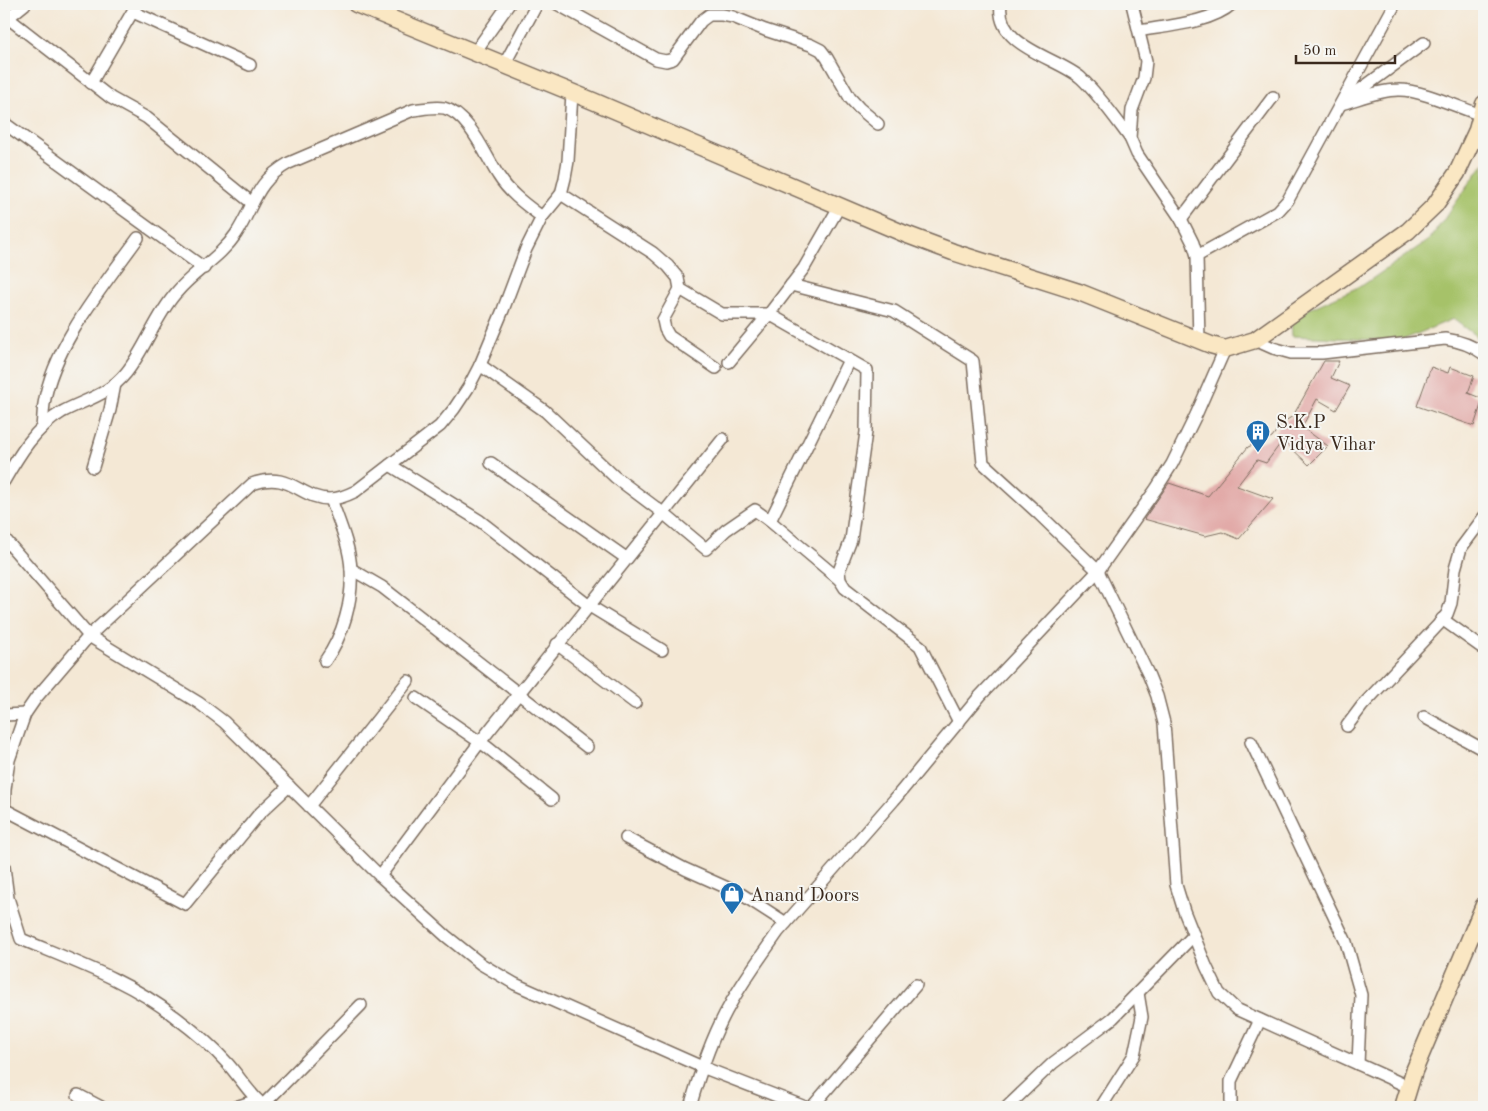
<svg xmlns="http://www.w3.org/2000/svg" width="1488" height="1111" font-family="'Old Standard TT',serif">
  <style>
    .green { fill: #a6c269; stroke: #707644 }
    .building { fill: #e2aaa8 }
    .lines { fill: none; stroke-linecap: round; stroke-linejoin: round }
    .minor-casing { stroke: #7c6c5e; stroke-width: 14 }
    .secondary-casing { stroke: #7c6c5e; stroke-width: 19 }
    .minor { stroke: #fff; stroke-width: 11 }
    .secondary { stroke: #fae7c3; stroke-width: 16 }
    .labels { text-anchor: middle; stroke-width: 4; stroke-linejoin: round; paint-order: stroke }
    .poi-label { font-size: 19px; fill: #3b2a1e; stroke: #f6f6f2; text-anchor: start }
  </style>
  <rect width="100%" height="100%" fill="#f6f6f2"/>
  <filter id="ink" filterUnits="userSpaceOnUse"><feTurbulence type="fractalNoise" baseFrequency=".02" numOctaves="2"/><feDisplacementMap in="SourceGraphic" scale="10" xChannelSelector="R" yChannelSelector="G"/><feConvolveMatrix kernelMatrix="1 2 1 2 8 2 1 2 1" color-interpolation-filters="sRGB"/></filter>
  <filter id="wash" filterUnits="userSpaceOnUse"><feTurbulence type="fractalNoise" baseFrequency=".0096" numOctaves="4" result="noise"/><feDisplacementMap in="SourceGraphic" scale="20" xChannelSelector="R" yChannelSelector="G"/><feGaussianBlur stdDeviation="1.12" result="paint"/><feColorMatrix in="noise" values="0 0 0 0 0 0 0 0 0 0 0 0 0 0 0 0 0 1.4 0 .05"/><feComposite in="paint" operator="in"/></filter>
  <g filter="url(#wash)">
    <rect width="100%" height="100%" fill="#f4e8d5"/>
    <!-- green -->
    <polygon class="green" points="1484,163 1484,342 1453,319 1400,341 1292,336 1291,317 1363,285 1430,239"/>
    <g id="blocks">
      <!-- building -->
      <g class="building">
        <polygon points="1324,361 1339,361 1331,378 1350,386 1336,410 1317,399 1302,427 1328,446 1309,465 1283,440 1266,463 1257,460 1237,486 1273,499 1239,539 1222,532 1205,536 1144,519 1169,483 1208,496 1248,447 1272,437 1282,423 1293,416"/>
        <polygon points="1431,367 1448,373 1450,367 1474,376 1468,393 1483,399 1474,426 1417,406"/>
      </g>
    </g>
  </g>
  <g filter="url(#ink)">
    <use href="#blocks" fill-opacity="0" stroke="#7c6c5e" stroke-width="1"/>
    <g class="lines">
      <defs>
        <g id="minor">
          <polyline points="557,4 656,59 666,61 673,59 701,21 709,15 722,15 733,17 765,30 811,45 821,50 827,58 850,98 859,108 878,124"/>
          <path d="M1001,4C995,47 1057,57 1081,78C1100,96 1115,118 1130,138"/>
          <polyline points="1132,4 1146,61 1144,78 1132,110 1130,138 1137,154 1181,219 1193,243 1197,256 1199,341"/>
          <polyline points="133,12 250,65"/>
          <polyline points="8,18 111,98 147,118 252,203"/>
          <polyline points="4,21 25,4"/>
          <path d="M1139,31C1166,26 1211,23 1232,4"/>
          <path d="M1424,43L1341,104C1359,99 1379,90 1398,90C1419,89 1460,108 1481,115"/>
          <polyline points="475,52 509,4"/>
          <polyline points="504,65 537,4"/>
          <polyline points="91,83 137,4"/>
          <polyline points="4,123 204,268"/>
          <polyline points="561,194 653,253 668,266 678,278 680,289 663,320 665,329 669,336 716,368"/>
          <polyline points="1181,219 1273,97"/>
          <polyline points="1197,256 1278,211 1288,200 1395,4"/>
          <polyline points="791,285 894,311 973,361 983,463 1039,514 1098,571 1149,676 1157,696 1164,723 1176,885 1184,911 1206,966 1219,993 1236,1009 1409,1087"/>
          <polyline points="680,289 722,314 769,314 867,370 866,432 851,540 839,571 840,580 845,588 920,646 959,722"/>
          <path d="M1255,340L1273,348L1291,353H1322L1445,339C1460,341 1472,345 1484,354"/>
          <polyline points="729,362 769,314 804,268 839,207"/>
          <polyline points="480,365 545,411 615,477 663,513 706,549 726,530 755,510 770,521 840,580"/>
          <path d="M42,427C43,419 43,411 44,404C53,346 104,285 138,238"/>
          <polyline points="491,463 626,558"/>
          <polyline points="390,465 480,521 588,605 662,650"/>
          <polyline points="93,467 110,410 115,384"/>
          <path d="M4,481C19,455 35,428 62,412C86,399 107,396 126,373C146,348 155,317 176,293C194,271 220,258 236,234C255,205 255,182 289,163L413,110C422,109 434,106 444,108C469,114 485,155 498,175C509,193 526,205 542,217"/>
          <polyline points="770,521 849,360"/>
          <polyline points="4,538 89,636 199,703 224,722 380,876 446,936 481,964 515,984 702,1067 805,1107"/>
          <polyline points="351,569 382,587 587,747"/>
          <polyline points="1442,619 1484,649"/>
          <polyline points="557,644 635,703"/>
          <path d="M325,661C343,636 353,601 351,570C350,546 339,522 331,499"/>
          <polyline points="416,698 487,747 552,799"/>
          <polyline points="4,715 25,714"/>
          <polyline points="1424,717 1484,750"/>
          <polyline points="1347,726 1362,706 1438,625 1447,614 1451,603 1455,569 1461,548 1484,517"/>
          <polyline points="1251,742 1346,942 1361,995 1358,1064"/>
          <polyline points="309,806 408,681"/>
          <polyline points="4,809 185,904 259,814 289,786"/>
          <path d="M4,814L5,789L9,760L25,714L36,698L89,636L252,484C291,470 299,499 330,499C339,499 348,495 356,491L440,426L454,409L468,388L480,365L503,310L526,249L542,217L561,194L565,178L568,161L572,93"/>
          <polyline points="626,838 685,869 741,894 786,923"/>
          <path d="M4,867L8,898L21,939C73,961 130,981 174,1016C193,1030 213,1047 228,1064C241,1079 251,1096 265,1107"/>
          <polyline points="380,876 480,742 723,439"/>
          <polyline points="78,1095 101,1107"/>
          <polyline points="263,1105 361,1005"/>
          <polyline points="236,1107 257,1100"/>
          <path d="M690,1107C700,1072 712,1035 731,1003C745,978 762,955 778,932L894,800L980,696L1098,571L1156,489L1172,464L1196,415L1225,349"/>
          <polyline points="812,1107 916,985"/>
          <polyline points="1007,1107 1053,1063 1113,1018 1194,935"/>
          <polyline points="1101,1107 1134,1055 1142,1017 1138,993"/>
          <polyline points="1231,1107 1231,1081 1260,1020"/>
        </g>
        <g id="secondary">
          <polyline points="356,4 593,101 905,234 953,252 1079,292 1211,345 1225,349 1255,340 1408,231 1435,205 1457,173 1477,130 1484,104"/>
          <polyline points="1403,1107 1414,1071 1484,905"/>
        </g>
      </defs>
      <!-- minor casing -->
      <use href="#minor" class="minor-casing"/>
      <!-- secondary casing -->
      <use href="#secondary" class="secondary-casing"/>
      <!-- minor -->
      <use href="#minor" class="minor"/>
      <!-- secondary -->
      <use href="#secondary" class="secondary"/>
    </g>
  </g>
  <!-- icons -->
  <defs>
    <symbol id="building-pin" viewBox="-11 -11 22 30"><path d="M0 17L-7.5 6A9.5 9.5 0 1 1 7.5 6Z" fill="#1f6fb2" stroke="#f6f6f2"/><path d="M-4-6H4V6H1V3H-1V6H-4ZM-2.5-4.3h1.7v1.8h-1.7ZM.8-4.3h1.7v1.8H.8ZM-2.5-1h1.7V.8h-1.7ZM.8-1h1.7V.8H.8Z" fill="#fff"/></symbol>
    <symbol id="shop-pin" viewBox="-11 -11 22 30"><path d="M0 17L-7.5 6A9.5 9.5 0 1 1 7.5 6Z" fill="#1f6fb2" stroke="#f6f6f2"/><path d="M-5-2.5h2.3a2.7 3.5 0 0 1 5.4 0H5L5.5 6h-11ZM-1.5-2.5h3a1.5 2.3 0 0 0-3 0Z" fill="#fff"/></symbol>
  </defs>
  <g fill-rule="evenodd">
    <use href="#building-pin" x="1244" y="418" width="28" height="38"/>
    <use href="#shop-pin" x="718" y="880" width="28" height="38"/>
  </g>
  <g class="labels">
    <!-- poi labels -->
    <g class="poi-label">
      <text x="1276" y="428">S.K.P<tspan x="1276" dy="22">Vidya Vihar</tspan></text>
      <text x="750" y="901">Anand Doors</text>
    </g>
  </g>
  <!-- margin -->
  <rect width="1488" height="1111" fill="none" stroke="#f6f6f2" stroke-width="20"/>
  <!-- scale -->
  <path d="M1296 55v8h99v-8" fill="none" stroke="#3b2a1e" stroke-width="2.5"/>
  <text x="1303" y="55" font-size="15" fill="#3b2a1e" stroke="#f6f6f2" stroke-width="4" paint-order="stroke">50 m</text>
</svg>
